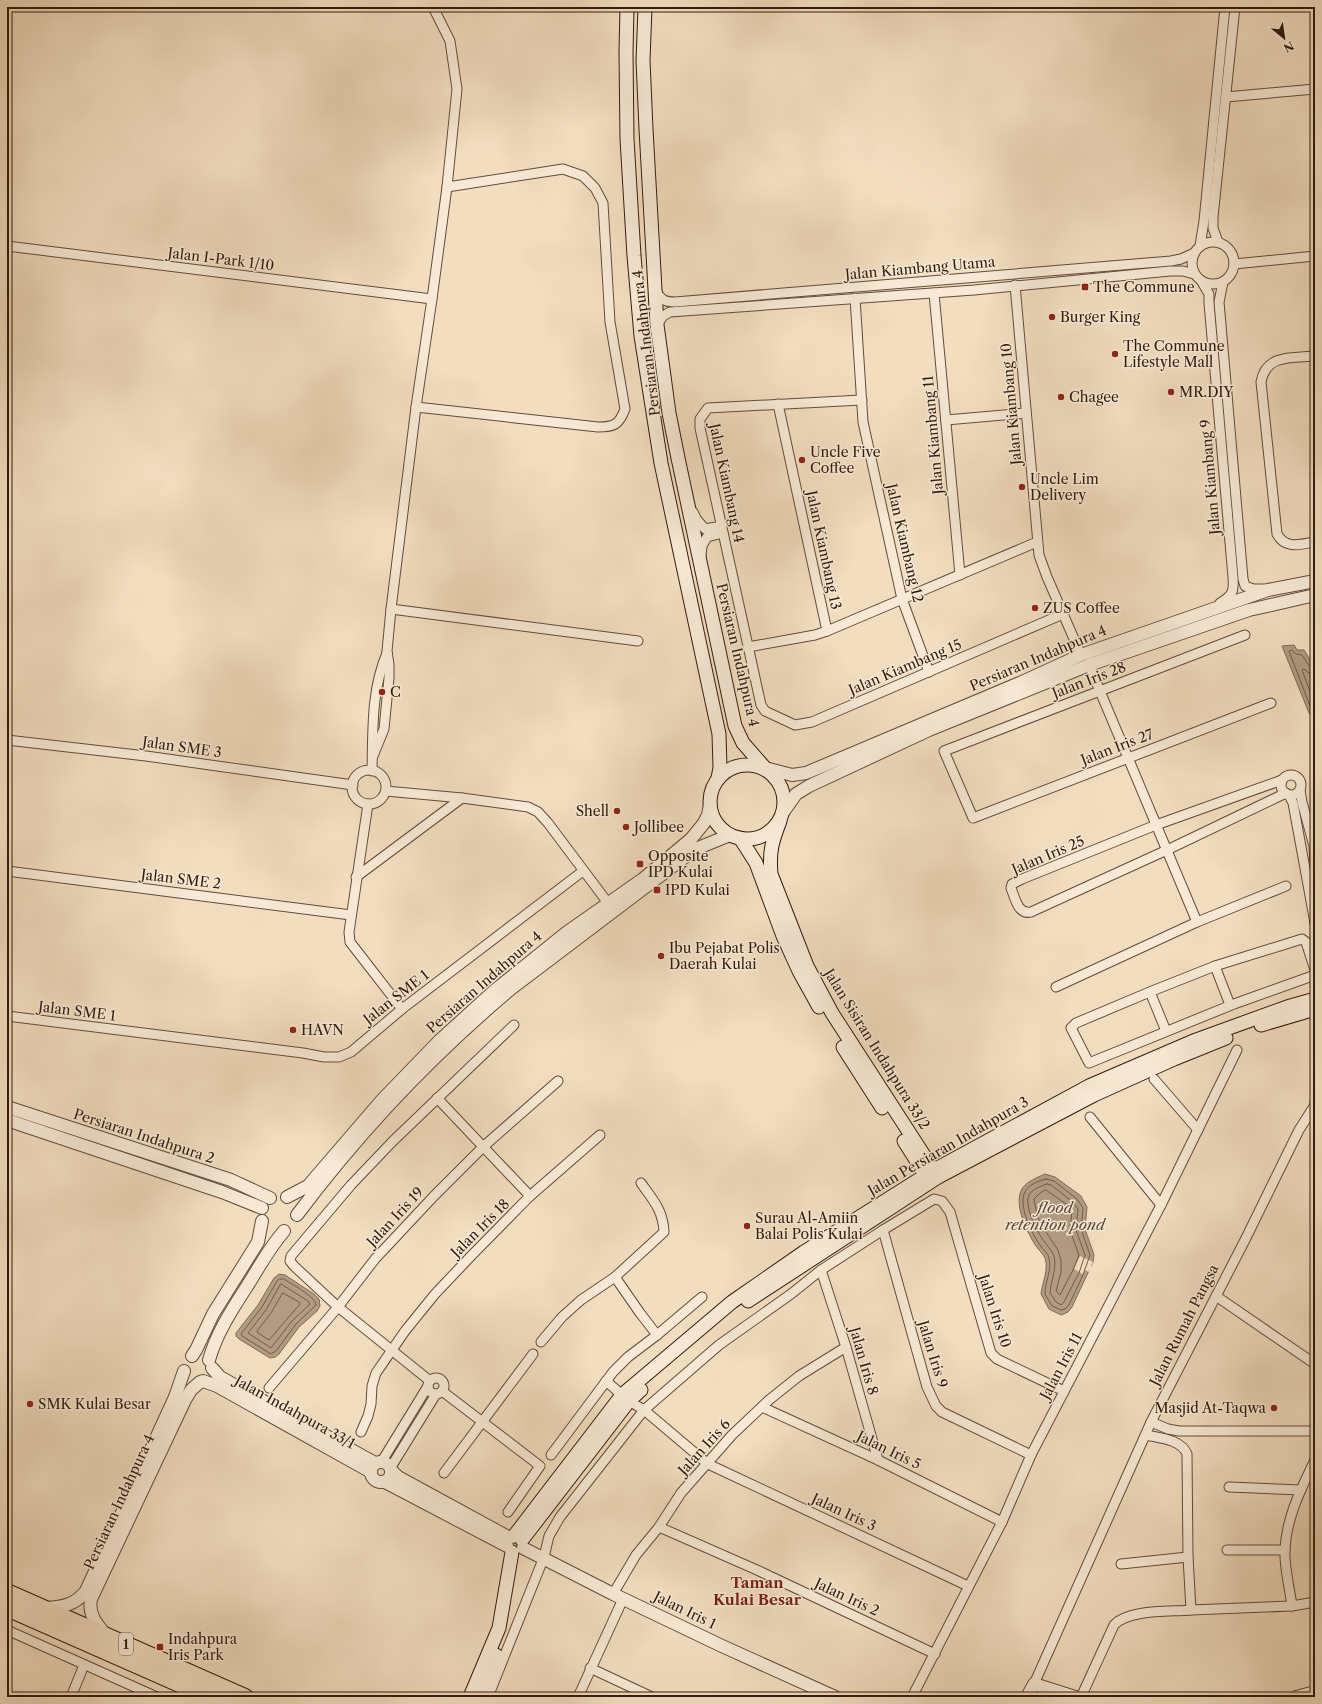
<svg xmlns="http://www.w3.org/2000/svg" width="1322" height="1704" font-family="'Libre Caslon Text',serif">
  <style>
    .water { fill: #b19b82; stroke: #7e6853 }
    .pier { fill: #f2ddbf }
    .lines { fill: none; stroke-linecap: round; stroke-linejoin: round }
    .shore { stroke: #725b48; stroke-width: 1 }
    .minor-casing { stroke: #624c3a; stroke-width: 11 }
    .tertiary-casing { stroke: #624c3a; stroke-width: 14 }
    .secondary-casing { stroke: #321b0d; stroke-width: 15 }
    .trunk-casing { stroke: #321b0d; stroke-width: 18 }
    .minor { stroke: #f7e9d5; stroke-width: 9 }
    .tertiary { stroke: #f7e9d5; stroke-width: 12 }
    .secondary { stroke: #f7e9d5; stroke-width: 13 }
    .trunk { stroke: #f2ddbf; stroke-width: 16 }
    .poi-dot { fill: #8f2418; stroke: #f7e9d5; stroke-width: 1.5 }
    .labels { text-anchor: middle; stroke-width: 3; stroke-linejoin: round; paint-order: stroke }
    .shield { fill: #f7e9d5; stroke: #6d5949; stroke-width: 1 }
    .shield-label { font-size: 13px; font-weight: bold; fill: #321b0d }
    .street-label { font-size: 14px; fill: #321b0d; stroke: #f7e9d5 }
    .poi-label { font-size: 14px; fill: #321b0d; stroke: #f7e9d5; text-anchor: start }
    .water-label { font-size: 15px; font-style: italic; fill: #5e4836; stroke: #f7e9d5 }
    .neighbourhood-label { font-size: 15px; font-weight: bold; fill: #7a1f14; stroke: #f7e9d5 }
  </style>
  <rect width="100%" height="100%" fill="#f2ddbf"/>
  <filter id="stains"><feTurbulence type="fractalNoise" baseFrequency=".005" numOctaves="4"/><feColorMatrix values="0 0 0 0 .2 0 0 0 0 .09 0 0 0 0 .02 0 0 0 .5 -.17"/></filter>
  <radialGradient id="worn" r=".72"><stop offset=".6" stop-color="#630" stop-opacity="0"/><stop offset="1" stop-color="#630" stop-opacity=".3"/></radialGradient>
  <!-- water -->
  <g class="water">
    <polygon points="1294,645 1297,650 1304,650 1315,668 1315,721 1309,713 1282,646"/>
    <path d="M1045,1174L1055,1177L1081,1196L1087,1207L1085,1229L1094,1255L1093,1262L1072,1307L1068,1312L1061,1315L1049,1309L1041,1294C1042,1283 1049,1270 1045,1258C1043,1254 1039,1250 1036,1246C1028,1234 1014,1206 1021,1191C1025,1182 1036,1178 1045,1174Z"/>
    <polygon points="279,1274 285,1275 314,1294 319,1299 320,1306 317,1311 299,1327 279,1354 275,1357 270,1358 239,1339 236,1336 236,1333 258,1305 274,1278"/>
  </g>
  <!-- pier -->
  <polygon class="pier" points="1080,1256 1093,1262 1091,1266 1093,1267 1092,1269 1090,1269 1089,1272 1085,1270 1083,1274 1074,1269"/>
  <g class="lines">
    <!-- shore -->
    <g class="shore">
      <polyline points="1315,669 1310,667 1302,655 1296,654 1292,650 1289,651 1312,711 1315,715"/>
      <polyline points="1315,674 1309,673 1304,669 1302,670 1315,705"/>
      <path d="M1046,1179L1054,1181L1077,1199L1083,1208L1081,1229L1090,1255L1083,1275L1069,1305L1065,1309L1061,1310L1052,1306L1045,1294C1045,1281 1052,1271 1049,1258C1048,1253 1043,1250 1040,1245C1032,1234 1019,1208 1024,1194C1027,1185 1038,1181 1046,1179Z"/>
      <path d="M1047,1184L1051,1185L1073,1202L1078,1209L1076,1230L1085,1255L1079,1273L1064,1302L1061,1305L1056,1302L1050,1293C1051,1279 1057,1270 1054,1256C1052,1250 1047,1246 1044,1241C1037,1232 1024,1207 1029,1195C1032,1189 1041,1186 1047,1184Z"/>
      <polygon points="1046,1190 1069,1206 1072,1211 1070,1230 1079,1255 1073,1270 1060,1295 1056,1291 1061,1272 1061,1261 1058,1250 1040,1223 1037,1215 1034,1199 1040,1193"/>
      <path d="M280,1279H284C291,1284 315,1296 316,1305L296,1324L276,1351L271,1354L242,1336L241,1334L262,1307L277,1281Z"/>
      <polygon points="281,1284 308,1301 310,1304 292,1321 271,1348 248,1333 266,1310"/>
      <polygon points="283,1293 299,1302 300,1304 269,1340 258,1333 257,1331 271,1313"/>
    </g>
    <defs>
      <g id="minor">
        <polyline points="7,9 9,7"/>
        <polyline points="1226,97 1315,89"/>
        <circle cx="1213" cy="263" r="21"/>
        <polyline points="1218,242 1213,228 1213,217 1235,7"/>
        <polyline points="7,246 432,299"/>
        <polyline points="1200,246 1204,221 1225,7"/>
        <polyline points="1234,264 1315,256"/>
        <path d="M1202,282L1209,294V303L1233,577C1234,592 1233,595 1220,603"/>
        <polyline points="1223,282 1219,302 1243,579 1245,586 1253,589 1265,589"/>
        <polyline points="1015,285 1039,555 1047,577 1081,655"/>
        <path d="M656,291C661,300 665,302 675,302L1171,261L1181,259L1194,253"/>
        <polyline points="934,293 960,575"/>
        <polyline points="855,298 863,422 902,599 929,672"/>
        <polyline points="657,325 663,316 670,312 974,290 1170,271 1183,271 1194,274"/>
        <path d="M1315,356C1292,358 1266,354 1261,382L1277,534C1286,550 1300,544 1315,542"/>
        <polyline points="862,400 708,408 700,419 700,428 761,705 765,711 795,725 812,722 1063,614"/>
        <polyline points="778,404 827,631"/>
        <path d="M416,407L598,427C614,427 619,425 625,409L610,322L603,203L595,188L583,176L563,169L447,187"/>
        <polyline points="946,420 1026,413"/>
        <polyline points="693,512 697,520 705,529 722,526"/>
        <polyline points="701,556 702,546 707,537 723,533"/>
        <polyline points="391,609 638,641"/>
        <polyline points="1245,635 944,751 973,818 1271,703"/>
        <polyline points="748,647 815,635 827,631 1037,542"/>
        <polyline points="1089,665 1197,922"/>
        <polyline points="7,740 146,756 353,785"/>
        <polyline points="373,756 384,729 389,678 389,665 387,651 391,609 416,407 432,299 447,187 457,89 450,41 433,7"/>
        <circle cx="369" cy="787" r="17"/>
        <path d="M372,771C373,730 371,691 387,653"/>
        <circle cx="1291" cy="785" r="10"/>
        <path d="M1282,780L1156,825L1022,879L1012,884L1011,888C1015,898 1018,915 1031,912L1167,850L1286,793"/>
        <polyline points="1300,790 1302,802 1314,846 1315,866"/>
        <polyline points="386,791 462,798 528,807 538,812 548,823 608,903"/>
        <polyline points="1289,795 1293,803 1315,923"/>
        <polyline points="368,804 349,932 350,942 357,951 402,1009"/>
        <polyline points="7,871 351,915"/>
        <polyline points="356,877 462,798"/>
        <polyline points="1215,966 1230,1005"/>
        <polyline points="1315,970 1306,942 1302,939 1215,966 1152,991 1076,1023 1071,1028 1089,1063 1234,1004 1315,975"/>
        <polyline points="1056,987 1197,922 1286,886"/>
        <polyline points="1150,992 1166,1031"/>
        <polyline points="7,1016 303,1053 324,1057 339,1057 351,1052 402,1009 583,871"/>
        <polyline points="1154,1079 1198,1130"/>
        <polyline points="437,1098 530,1196"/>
        <polyline points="1090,1117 1161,1205"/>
        <polyline points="883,1230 927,1387 936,1406 942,1412 1031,1455"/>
        <polyline points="821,1270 846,1347 878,1460"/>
        <polyline points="1216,1296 1315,1364"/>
        <polyline points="657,1335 702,1297"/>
        <path d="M541,1342L562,1317L581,1300L615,1277L664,1232C663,1210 653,1200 641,1183"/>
        <circle cx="436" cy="1386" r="8"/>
        <polyline points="430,1381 338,1307 294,1266 290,1261 291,1256 351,1185 392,1142 514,1025"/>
        <polyline points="606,1381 629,1401 644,1410 708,1464 968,1586"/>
        <polyline points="269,1388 338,1307 375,1259 434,1196 484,1146 558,1081"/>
        <polyline points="442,1391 540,1466 508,1512"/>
        <polyline points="762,1407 878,1460 1002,1522"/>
        <polyline points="1151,1422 1168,1429 1179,1431 1315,1431"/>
        <polyline points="361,1432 368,1416 371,1404 372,1386 376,1373 405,1331 435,1294 471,1256 530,1196 600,1135"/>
        <path d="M1146,1435C1159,1438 1181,1439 1187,1454L1188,1557"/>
        <polyline points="551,1455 613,1372 628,1357 657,1335 640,1313 615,1277"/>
        <polyline points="382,1461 428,1386"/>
        <polyline points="391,1467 436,1394"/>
        <polyline points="444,1473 533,1354"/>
        <polyline points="1229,1487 1301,1490"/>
        <polyline points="659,1527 757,1570 935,1654"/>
        <polyline points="1227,1550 1285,1550"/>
        <polyline points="613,1594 636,1555 659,1527 681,1493 732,1435 769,1400 799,1376 846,1347"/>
        <polyline points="1292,1606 1315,1602"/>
        <path d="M1191,1610L1292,1606C1290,1590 1284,1566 1285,1551C1286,1518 1301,1489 1315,1460"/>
        <polyline points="7,1630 157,1697"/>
        <polyline points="590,1668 652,1697"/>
        <polyline points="1034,1684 1151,1422 1245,1240 1299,1130 1315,1105 1315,1102"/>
        <polyline points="71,1697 84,1665"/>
        <polyline points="488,1697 544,1557 549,1536 560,1517 644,1410 719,1345 791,1294 821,1270 883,1230 934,1199 942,1201 950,1212 991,1353 997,1359 1064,1391"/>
        <polyline points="578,1697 623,1599"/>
        <polyline points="912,1697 1002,1522 1031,1455 1161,1205 1237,1050"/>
        <path d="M1081,1697L1114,1625C1129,1609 1170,1612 1191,1610L1188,1557L1121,1564"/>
      </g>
      <g id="tertiary">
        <polyline points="765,768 792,775 806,773 1022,682 1081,655 1268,590 1315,581"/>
        <polyline points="784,811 796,794 809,786 929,730 1089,665 1249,610 1315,595"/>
        <polyline points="7,1107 231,1180 270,1198"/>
        <polyline points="7,1120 222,1192 262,1208"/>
        <polyline points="287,1197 308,1186 382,1100 439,1041 494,991 566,933 643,879 691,839 704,823 708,815 710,804"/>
        <path d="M297,1215C360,1131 432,1055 512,988L689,854L698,848L730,835"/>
        <polyline points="192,1356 196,1350 213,1314 258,1242 262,1221"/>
        <path d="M209,1360C217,1331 235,1305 251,1280C261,1263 271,1246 284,1231"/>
        <polyline points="212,1368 220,1377 375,1463"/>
        <polyline points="203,1381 217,1386 371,1472"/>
        <circle cx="381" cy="1472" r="10"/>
        <polyline points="392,1471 398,1477 510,1538"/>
        <polyline points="385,1482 507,1546"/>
        <polyline points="523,1548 613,1594 722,1646 835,1697"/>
        <path d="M46,1608C63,1607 75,1605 86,1591L175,1397L184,1371"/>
        <path d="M106,1635C96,1624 88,1614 91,1599L185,1400L191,1390L200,1382"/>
        <polyline points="1027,1697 1034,1684 1075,1697"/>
        <polyline points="1296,1697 1315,1692"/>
      </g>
      <g id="secondary">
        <polyline points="627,7 626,52 627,139 634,256 641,336 661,463 719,734 720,768 718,778"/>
        <polyline points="645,7 643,61 646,129 657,325 669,413 678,458 735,726 743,743 765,768"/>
        <circle cx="747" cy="802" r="37"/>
        <path d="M780,821C772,842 769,851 771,874L807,966L832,1013L938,1177"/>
        <polyline points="740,838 756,863 783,936 799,971 819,1007"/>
        <polyline points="1261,1025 1315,1009"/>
        <polyline points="843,1047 882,1108"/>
        <polyline points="904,1141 930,1182"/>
        <polyline points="748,1301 938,1177 1094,1095 1174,1059 1226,1038"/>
        <polyline points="514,1536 622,1395 732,1302 804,1252 934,1170 1089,1086 1196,1040 1287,1007 1315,999"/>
        <polyline points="522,1540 629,1401 641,1390"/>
        <polyline points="470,1697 499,1628 512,1552"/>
        <polyline points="480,1697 496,1655"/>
      </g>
      <g id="trunk">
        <polyline points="7,1592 245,1697"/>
        <polyline points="7,1608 209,1697"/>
      </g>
    </defs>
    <!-- minor casing -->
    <use href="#minor" class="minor-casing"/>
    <!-- tertiary casing -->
    <use href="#tertiary" class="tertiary-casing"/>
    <!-- secondary casing -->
    <use href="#secondary" class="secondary-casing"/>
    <!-- trunk casing -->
    <use href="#trunk" class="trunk-casing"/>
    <!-- minor -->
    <use href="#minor" class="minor"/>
    <!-- tertiary -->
    <use href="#tertiary" class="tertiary"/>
    <!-- secondary -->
    <use href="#secondary" class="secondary"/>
    <!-- trunk -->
    <use href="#trunk" class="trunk"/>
  </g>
  <!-- markers -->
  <g class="poi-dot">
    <rect x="1081" y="283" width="8" height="8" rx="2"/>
    <circle cx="1052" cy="317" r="4"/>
    <circle cx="1115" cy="354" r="4"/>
    <circle cx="1171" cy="392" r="4"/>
    <circle cx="1061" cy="397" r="4"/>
    <circle cx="802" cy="460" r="4"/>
    <circle cx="1022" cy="487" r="4"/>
    <circle cx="1035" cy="608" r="4"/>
    <circle cx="382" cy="692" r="4"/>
    <circle cx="617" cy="811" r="4"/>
    <circle cx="626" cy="827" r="4"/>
    <rect x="636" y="860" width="8" height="8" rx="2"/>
    <rect x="653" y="886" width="8" height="8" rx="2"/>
    <circle cx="661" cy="956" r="4"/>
    <circle cx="293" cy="1030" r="4"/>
    <circle cx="747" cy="1226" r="4"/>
    <circle cx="30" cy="1404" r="4"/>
    <circle cx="1274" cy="1408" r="4"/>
    <rect x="156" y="1643" width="8" height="8" rx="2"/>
  </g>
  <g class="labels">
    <!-- shield labels -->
    <rect class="shield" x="119" y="1633" width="14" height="22" rx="3"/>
    <g class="shield-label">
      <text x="126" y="1649">1</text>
    </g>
    <!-- street labels -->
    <g class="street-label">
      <text transform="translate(221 259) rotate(7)" y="5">Jalan I-Park 1/10</text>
      <text transform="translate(920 268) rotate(-5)" y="5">Jalan Kiambang Utama</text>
      <text transform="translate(646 343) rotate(-97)" y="5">Persiaran Indahpura 4</text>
      <text transform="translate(1011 404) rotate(-95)" y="5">Jalan Kiambang 10</text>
      <text transform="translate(933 435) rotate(-95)" y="5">Jalan Kiambang 11</text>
      <text transform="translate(1210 477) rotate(-95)" y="5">Jalan Kiambang 9</text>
      <text transform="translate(727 483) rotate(78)" y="5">Jalan Kiambang 14</text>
      <text transform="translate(905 543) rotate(77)" y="5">Jalan Kiambang 12</text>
      <text transform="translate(824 550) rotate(78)" y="5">Jalan Kiambang 13</text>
      <text transform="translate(738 655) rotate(77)" y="5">Persiaran Indahpura 4</text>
      <text transform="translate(1038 658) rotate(-23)" y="5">Persiaran Indahpura 4</text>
      <text transform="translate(905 667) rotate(-23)" y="5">Jalan Kiambang 15</text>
      <text transform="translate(1089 680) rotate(-21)" y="5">Jalan Iris 28</text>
      <text transform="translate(182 747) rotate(8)" y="5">Jalan SME 3</text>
      <text transform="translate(1117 747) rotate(-21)" y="5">Jalan Iris 27</text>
      <text transform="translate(1048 855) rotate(-23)" y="5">Jalan Iris 25</text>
      <text transform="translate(181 879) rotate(7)" y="5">Jalan SME 2</text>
      <text transform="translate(484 982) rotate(-41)" y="5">Persiaran Indahpura 4</text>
      <text transform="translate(396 997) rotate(-38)" y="5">Jalan SME 1</text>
      <text transform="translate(77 1011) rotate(7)" y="5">Jalan SME 1</text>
      <text transform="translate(877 1049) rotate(58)" y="5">Jalan Sisiran Indahpura 33/2</text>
      <text transform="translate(144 1136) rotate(18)" y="5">Persiaran Indahpura 2</text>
      <text transform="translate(948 1146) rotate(-30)" y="5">Jalan Persiaran Indahpura 3</text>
      <text transform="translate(395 1217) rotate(-47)" y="5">Jalan Iris 19</text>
      <text transform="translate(480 1228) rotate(-45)" y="5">Jalan Iris 18</text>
      <text transform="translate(995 1311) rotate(72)" y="5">Jalan Iris 10</text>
      <text transform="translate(1184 1325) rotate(-63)" y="5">Jalan Rumah Pangsa</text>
      <text transform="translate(933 1354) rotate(73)" y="5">Jalan Iris 9</text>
      <text transform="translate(864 1361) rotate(74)" y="5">Jalan Iris 8</text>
      <text transform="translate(1061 1366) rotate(-62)" y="5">Jalan Iris 11</text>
      <text transform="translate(295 1412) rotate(29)" y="5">Jalan Indahpura 33/1</text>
      <text transform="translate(704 1447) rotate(-48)" y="5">Jalan Iris 6</text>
      <text transform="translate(889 1450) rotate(26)" y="5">Jalan Iris 5</text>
      <text transform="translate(119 1502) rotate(-65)" y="5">Persiaran Indahpura 4</text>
      <text transform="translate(844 1512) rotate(25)" y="5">Jalan Iris 3</text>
      <text transform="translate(847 1597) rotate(25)" y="5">Jalan Iris 2</text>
      <text transform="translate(685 1610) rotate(26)" y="5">Jalan Iris 1</text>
    </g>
    <!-- poi labels -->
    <g class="poi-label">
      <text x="1093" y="292">The Commune</text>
      <text x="1060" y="322">Burger King</text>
      <text x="1123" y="351">The Commune<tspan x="1123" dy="16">Lifestyle Mall</tspan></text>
      <text x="1179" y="397">MR.DIY</text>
      <text x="1069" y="402">Chagee</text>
      <text x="810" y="457">Uncle Five<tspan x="810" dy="16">Coffee</tspan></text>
      <text x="1030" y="484">Uncle Lim<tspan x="1030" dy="16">Delivery</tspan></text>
      <text x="1043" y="613">ZUS Coffee</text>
      <text x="390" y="697">C</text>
      <text x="609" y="816" text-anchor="end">Shell</text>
      <text x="634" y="832">Jollibee</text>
      <text x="648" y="861">Opposite<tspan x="648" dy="16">IPD Kulai</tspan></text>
      <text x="665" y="895">IPD Kulai</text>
      <text x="669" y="953">Ibu Pejabat Polis<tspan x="669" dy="16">Daerah Kulai</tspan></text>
      <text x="301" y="1035">HAVN</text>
      <text x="755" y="1223">Surau Al-Amiin<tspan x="755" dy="16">Balai Polis Kulai</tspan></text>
      <text x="38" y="1409">SMK Kulai Besar</text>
      <text x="1266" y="1413" text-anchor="end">Masjid At-Taqwa</text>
      <text x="168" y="1644">Indahpura<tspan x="168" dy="16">Iris Park</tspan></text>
    </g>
    <!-- water labels -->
    <g class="water-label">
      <text x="1055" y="1213">flood<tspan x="1055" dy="17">retention pond</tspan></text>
    </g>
    <!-- neighbourhood labels -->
    <g class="neighbourhood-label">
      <text x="757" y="1588">Taman<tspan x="757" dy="17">Kulai Besar</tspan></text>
    </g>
  </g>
  <!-- margin -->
  <rect width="1322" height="1704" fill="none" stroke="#f2ddbf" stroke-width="24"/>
  <rect x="8" y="8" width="1306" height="1688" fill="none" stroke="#321b0d" stroke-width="2"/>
  <rect x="12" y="12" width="1298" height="1680" fill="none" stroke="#321b0d"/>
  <!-- north arrow -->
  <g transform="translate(1284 38) rotate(151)" stroke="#f7e9d5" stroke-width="3" paint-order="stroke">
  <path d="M0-3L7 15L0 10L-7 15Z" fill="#321b0d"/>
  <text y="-6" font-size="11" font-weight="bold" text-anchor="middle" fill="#321b0d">N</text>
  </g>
  <rect width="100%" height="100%" filter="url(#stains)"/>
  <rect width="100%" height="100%" fill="url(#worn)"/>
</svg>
